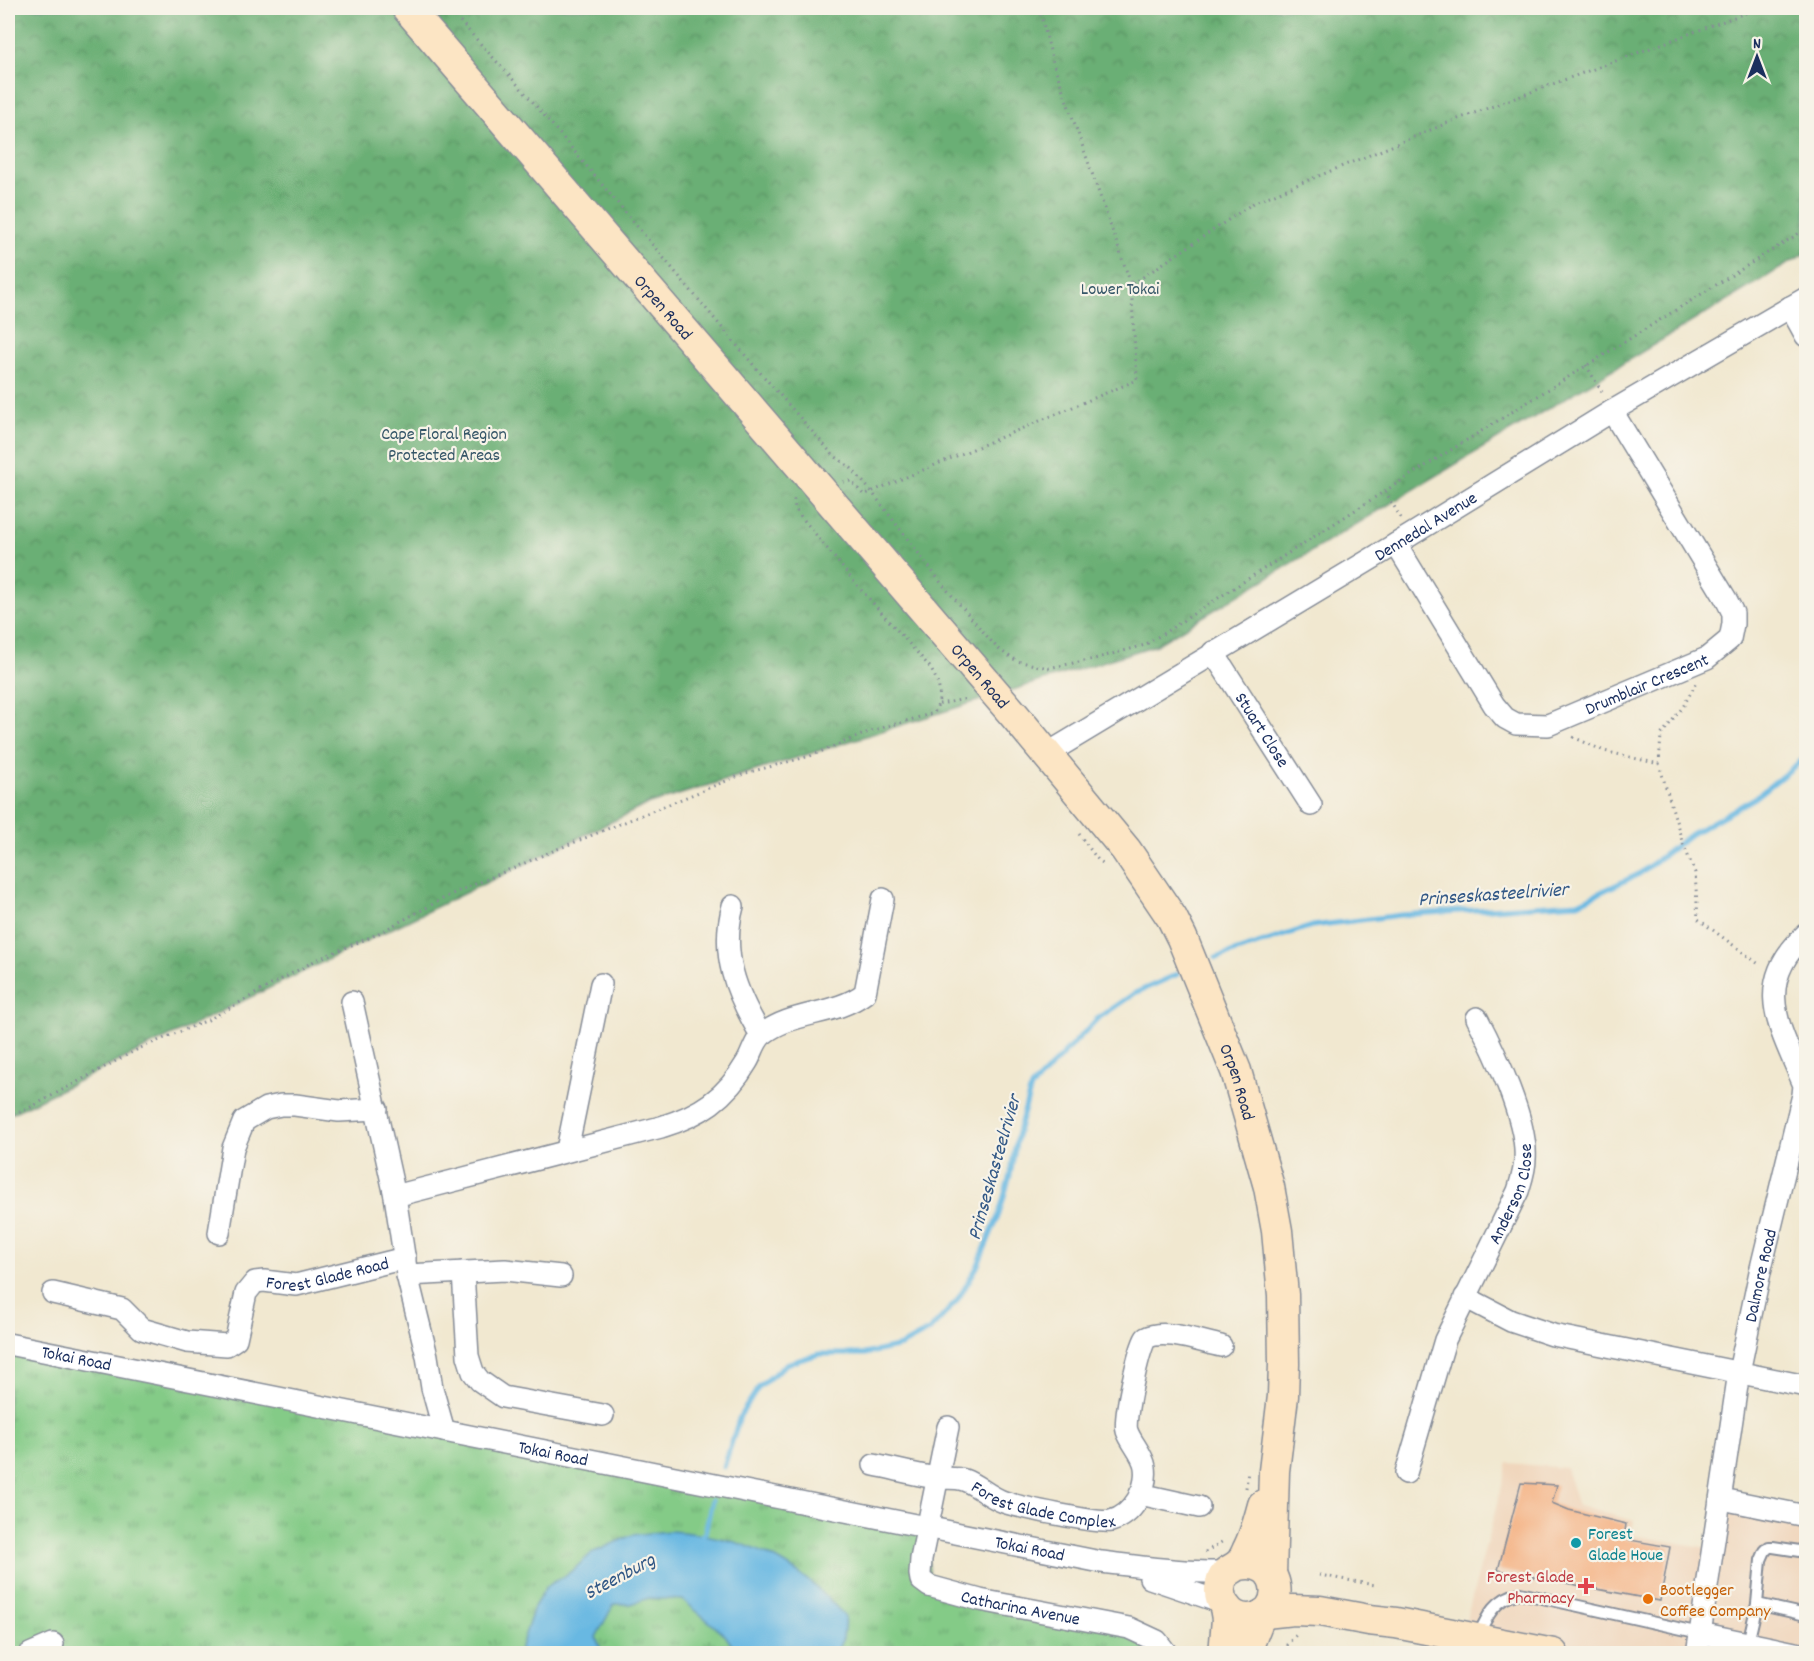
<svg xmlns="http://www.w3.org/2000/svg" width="1814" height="1661" font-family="Dekko,sans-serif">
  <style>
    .built { fill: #f0d6bc }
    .grass { fill: url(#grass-tufts); stroke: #507d72; stroke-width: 1.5 }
    .forest { fill: url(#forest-crowns); stroke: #436f69; stroke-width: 1.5 }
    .water { fill: #67b8e2; stroke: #4174a0; stroke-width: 1.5 }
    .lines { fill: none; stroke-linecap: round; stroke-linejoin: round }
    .stream { stroke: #67b8e2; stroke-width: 5 }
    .building { fill: #f4ad7d }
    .lane-casing { stroke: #868c97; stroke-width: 14 }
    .street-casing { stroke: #868c97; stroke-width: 24 }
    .secondary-casing { stroke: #868c97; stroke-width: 33 }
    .path { stroke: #868c97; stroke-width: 3; stroke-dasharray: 1.5 4.5; stroke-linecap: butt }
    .lane { stroke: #fff; stroke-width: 10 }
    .street { stroke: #fff; stroke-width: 21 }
    .secondary { stroke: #fce5c4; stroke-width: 30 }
    .culture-dot { fill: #0f9aa8; stroke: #f7f3e8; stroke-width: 2 }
    .health-dot { fill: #e0444e; stroke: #f7f3e8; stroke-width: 2 }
    .food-dot { fill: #e8710a; stroke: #f7f3e8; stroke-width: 2 }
    .labels { text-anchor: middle; stroke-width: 4.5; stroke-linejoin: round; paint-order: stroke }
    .park-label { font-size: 18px; fill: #355668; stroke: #f7f3e8 }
    .street-label { font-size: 18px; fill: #1b2f5e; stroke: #f7f3e8 }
    .culture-label { font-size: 18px; fill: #0d838f; stroke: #f7f3e8; text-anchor: start }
    .health-label { font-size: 18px; fill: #be3a42; stroke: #f7f3e8; text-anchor: end }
    .food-label { font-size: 18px; fill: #c56008; stroke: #f7f3e8; text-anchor: start }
    .water-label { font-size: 20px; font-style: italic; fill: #325886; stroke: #f7f3e8 }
  </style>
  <defs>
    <pattern id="grass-tufts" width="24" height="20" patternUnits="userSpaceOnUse" patternTransform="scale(1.5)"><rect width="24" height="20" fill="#84cb87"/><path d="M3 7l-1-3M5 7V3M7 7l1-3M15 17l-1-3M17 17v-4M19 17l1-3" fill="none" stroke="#6ba572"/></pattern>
    <pattern id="forest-crowns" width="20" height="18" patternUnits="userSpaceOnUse" patternTransform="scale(1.5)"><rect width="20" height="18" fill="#6baf74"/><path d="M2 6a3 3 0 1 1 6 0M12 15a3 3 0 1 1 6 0" fill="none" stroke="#578f62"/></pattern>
  </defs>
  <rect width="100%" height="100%" fill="#f7f3e8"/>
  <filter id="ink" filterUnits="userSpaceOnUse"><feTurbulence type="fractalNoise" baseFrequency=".0167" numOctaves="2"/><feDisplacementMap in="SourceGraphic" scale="12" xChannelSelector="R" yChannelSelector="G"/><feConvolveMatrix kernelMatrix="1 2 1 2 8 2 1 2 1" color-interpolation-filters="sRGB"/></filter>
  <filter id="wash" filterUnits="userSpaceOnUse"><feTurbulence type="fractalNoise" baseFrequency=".008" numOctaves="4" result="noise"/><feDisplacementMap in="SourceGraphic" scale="24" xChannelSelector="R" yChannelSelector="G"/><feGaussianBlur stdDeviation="1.35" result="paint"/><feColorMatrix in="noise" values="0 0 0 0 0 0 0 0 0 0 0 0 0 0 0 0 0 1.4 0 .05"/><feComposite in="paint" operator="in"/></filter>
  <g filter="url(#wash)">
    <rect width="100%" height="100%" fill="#f1e8d0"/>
    <!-- built -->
    <polygon class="built" points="1508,1463 1566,1468 1578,1506 1634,1521 1631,1535 1714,1549 1722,1499 1806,1516 1806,1653 1553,1653 1462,1635"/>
    <!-- grass -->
    <polygon class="grass" points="8,1343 926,1527 930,1586 1157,1641 1164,1653 8,1653"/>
    <!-- forest -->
    <polygon class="forest" points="8,8 1806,8 1806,253 1156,645 646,805 8,1115"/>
    <!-- water -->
    <path class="water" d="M670,1531C744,1536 797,1560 845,1617L843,1638L836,1653H737L725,1635L683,1600L649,1598L631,1604H614L596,1637L602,1653H519L534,1607L546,1587L572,1571L592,1553L632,1535Z"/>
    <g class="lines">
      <!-- stream -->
      <g class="stream">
        <polyline points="1216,958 1312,926 1401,915 1578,903 1639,874 1691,834 1755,798 1806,757"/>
        <polyline points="724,1467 740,1416 759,1387 786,1364 819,1354 865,1354 901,1346 930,1330 957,1301 977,1267 999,1214 1010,1175 1018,1132 1031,1088 1097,1019 1135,993 1178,974"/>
        <polyline points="701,1536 705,1533 712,1500"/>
      </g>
    </g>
    <g id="blocks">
      <!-- building -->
      <polygon class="building" points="1521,1483 1557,1485 1552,1503 1569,1510 1626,1524 1624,1539 1670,1547 1660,1601 1498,1570"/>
    </g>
  </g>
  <g filter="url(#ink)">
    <use href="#blocks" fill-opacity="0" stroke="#868c97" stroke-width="1.5"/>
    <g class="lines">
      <defs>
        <g id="lane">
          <polyline points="1757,1604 1806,1615"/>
          <path d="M1477,1638C1487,1616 1495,1598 1520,1593L1700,1633"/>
          <polyline points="1748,1643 1757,1604 1761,1560 1765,1551 1769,1547 1773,1547 1806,1552"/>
        </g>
        <g id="street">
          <polyline points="1790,307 1806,336"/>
          <path id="s1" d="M1396,544L1494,705L1505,718L1516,724L1548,725L1707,658L1730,639L1733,624V613L1726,599L1612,411"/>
          <path id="s2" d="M1213,652L1311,805"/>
          <path id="s3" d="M1045,755L1396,544L1612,411L1806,298"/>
          <path d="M733,906C720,954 736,993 761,1035"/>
          <polyline points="352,1002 395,1196 407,1275 427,1356 432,1388 444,1431"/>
          <polyline points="567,1150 601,984"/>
          <path d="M395,1196L661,1127C700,1115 726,1098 747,1062C752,1054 755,1040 763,1034C792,1011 835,1016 865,993L883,899"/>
          <polyline points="219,1233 233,1148 244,1121 266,1108 281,1105 295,1105 339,1111 377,1109"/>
          <polyline points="463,1272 468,1356 473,1372 480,1381 503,1397 603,1415"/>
          <polyline points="407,1275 505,1270 561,1276"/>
          <path id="s4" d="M53,1293L122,1309L142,1329L187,1342L227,1345L236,1339L246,1293L255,1282L264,1281L296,1285L405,1258"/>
          <polyline points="1465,1297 1511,1321 1553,1335 1806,1386"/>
          <path id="s5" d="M8,1344L1101,1562C1143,1567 1185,1573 1228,1572"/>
          <path id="s6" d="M948,1427L921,1559L920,1574L921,1580L929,1586L980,1600L1129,1628L1157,1641L1167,1654"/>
          <path id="s7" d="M874,1465C895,1469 916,1475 937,1478C945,1479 955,1477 964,1480C978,1485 989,1497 1004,1502C1019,1507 1099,1524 1111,1521C1133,1515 1148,1489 1145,1467C1143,1454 1131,1443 1127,1431C1123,1419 1139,1349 1146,1338C1164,1328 1201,1342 1221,1346"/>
          <path id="s8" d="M1406,1473L1445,1340L1518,1191C1521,1181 1525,1170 1525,1159C1528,1122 1495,1052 1477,1018"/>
          <polyline points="1140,1494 1199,1507"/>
          <polyline points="1722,1499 1806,1516"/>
          <polyline points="1150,1578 1223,1603"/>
          <polyline points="1700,1633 1800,1654"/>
          <polyline points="30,1654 53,1644"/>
          <path id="s9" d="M1697,1654L1739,1372L1760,1272L1803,1095L1804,1085C1780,1027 1751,985 1806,934"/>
        </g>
        <g id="secondary">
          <path id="s10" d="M407,8L1015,716L1126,850L1172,918L1182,938L1236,1071L1269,1187L1277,1231L1283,1295L1284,1364L1283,1396L1274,1471L1271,1575"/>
          <path d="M1239,1565C1284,1555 1288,1618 1248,1619C1239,1619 1230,1614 1225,1606C1217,1596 1219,1581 1227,1572C1231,1569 1235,1568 1239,1564C1243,1561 1246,1553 1248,1549C1255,1535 1259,1520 1263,1505"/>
          <polyline points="1265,1613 1293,1610 1320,1611 1369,1620 1396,1623 1553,1654"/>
          <polyline points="1224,1654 1227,1619 1225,1607"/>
          <polyline points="1245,1654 1260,1616"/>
        </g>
      </defs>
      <!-- lane casing -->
      <use href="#lane" class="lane-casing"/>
      <!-- street casing -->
      <use href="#street" class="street-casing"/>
      <!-- secondary casing -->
      <use href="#secondary" class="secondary-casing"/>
      <!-- path -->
      <g class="path">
        <polyline points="448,8 527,95 750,361 833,455 851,468 871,491 942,584 998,649 1017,661 1048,668 1094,659 1145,645 1385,491 1806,229"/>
        <polyline points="1039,8 1053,62 1131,284"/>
        <polyline points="1586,365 1603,394"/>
        <polyline points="843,482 851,481 863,494 866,494 1137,380 1131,285 1255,202 1450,122 1759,8"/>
        <polyline points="1385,491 1401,518"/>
        <polyline points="939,704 967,699"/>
        <polyline points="1573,737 1604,751 1659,764 1682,841 1695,873 1698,919 1760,965"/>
        <polyline points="1659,764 1661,735 1683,707 1696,683"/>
        <polyline points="1079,834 1098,860 1106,865"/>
        <path d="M8,1117L31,1107L138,1049L208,1020L316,960L373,936L452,894L555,850L746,773L810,756L871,731L934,713C944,695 939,682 929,666L856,584L795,509L794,499L797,496"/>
        <polyline points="1246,1488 1248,1471"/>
        <polyline points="1205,1552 1225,1540"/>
        <polyline points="1319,1575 1375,1585"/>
        <polyline points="1278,1654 1296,1635"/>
      </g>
      <!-- lane -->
      <use href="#lane" class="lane"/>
      <!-- street -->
      <use href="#street" class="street"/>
      <!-- secondary -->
      <use href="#secondary" class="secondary"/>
    </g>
  </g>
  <!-- markers -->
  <circle class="culture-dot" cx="1576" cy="1543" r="6"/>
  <path class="health-dot" d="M1583 1577h6v6h6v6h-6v6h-6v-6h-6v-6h6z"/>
  <circle class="food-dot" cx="1648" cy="1599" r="6"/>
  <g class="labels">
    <!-- park labels -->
    <g class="park-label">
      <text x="1120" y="294">Lower Tokai</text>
      <text x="444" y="439">Cape Floral Region<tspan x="444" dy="21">Protected Areas</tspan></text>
    </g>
    <!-- street labels -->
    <g class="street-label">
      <text dy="6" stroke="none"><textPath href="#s10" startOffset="394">Orpen Road</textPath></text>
      <text dy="6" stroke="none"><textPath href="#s3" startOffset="444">Dennedal Avenue</textPath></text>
      <text dy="6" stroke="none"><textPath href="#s10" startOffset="880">Orpen Road</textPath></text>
      <text dy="6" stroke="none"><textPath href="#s1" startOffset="357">Drumblair Crescent</textPath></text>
      <text dy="6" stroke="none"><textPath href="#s2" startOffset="92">Stuart Close</textPath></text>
      <text dy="6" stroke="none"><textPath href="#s10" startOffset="1366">Orpen Road</textPath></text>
      <text dy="6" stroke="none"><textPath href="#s8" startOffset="300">Anderson Close</textPath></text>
      <text dy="6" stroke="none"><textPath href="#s4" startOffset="332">Forest Glade Road</textPath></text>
      <text dy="6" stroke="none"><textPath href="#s9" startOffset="384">Dalmore Road</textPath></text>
      <text dy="6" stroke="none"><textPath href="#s5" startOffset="70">Tokai Road</textPath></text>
      <text dy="6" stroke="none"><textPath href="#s5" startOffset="556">Tokai Road</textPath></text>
      <text dy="6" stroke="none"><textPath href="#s7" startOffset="176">Forest Glade Complex</textPath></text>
      <text dy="6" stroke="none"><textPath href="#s5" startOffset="1042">Tokai Road</textPath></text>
      <text dy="6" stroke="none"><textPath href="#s6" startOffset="260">Catharina Avenue</textPath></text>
    </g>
    <!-- culture labels -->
    <g class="culture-label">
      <text x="1588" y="1539">Forest<tspan x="1588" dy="21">Glade Houe</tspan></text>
    </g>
    <!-- health labels -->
    <g class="health-label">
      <text x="1574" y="1582">Forest Glade<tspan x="1574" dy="21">Pharmacy</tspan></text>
    </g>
    <!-- food labels -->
    <g class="food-label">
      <text x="1660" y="1595">Bootlegger<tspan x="1660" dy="21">Coffee Company</tspan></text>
    </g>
    <!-- water labels -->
    <g class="water-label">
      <text transform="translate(1493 893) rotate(-4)" y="7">Prinseskasteelrivier</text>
      <text transform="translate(993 1167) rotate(-74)" y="7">Prinseskasteelrivier</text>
      <text transform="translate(619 1575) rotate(-28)" y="7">Steenburg</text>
    </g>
  </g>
  <!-- margin -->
  <rect width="1814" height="1661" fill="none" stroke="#f7f3e8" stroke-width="30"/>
  <!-- north arrow -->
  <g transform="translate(1757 57)" stroke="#f7f3e8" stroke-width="4.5" paint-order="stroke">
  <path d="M0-4.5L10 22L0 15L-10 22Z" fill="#1b2f5e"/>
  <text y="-9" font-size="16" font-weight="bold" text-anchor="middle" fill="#1b2f5e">N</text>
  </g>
</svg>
